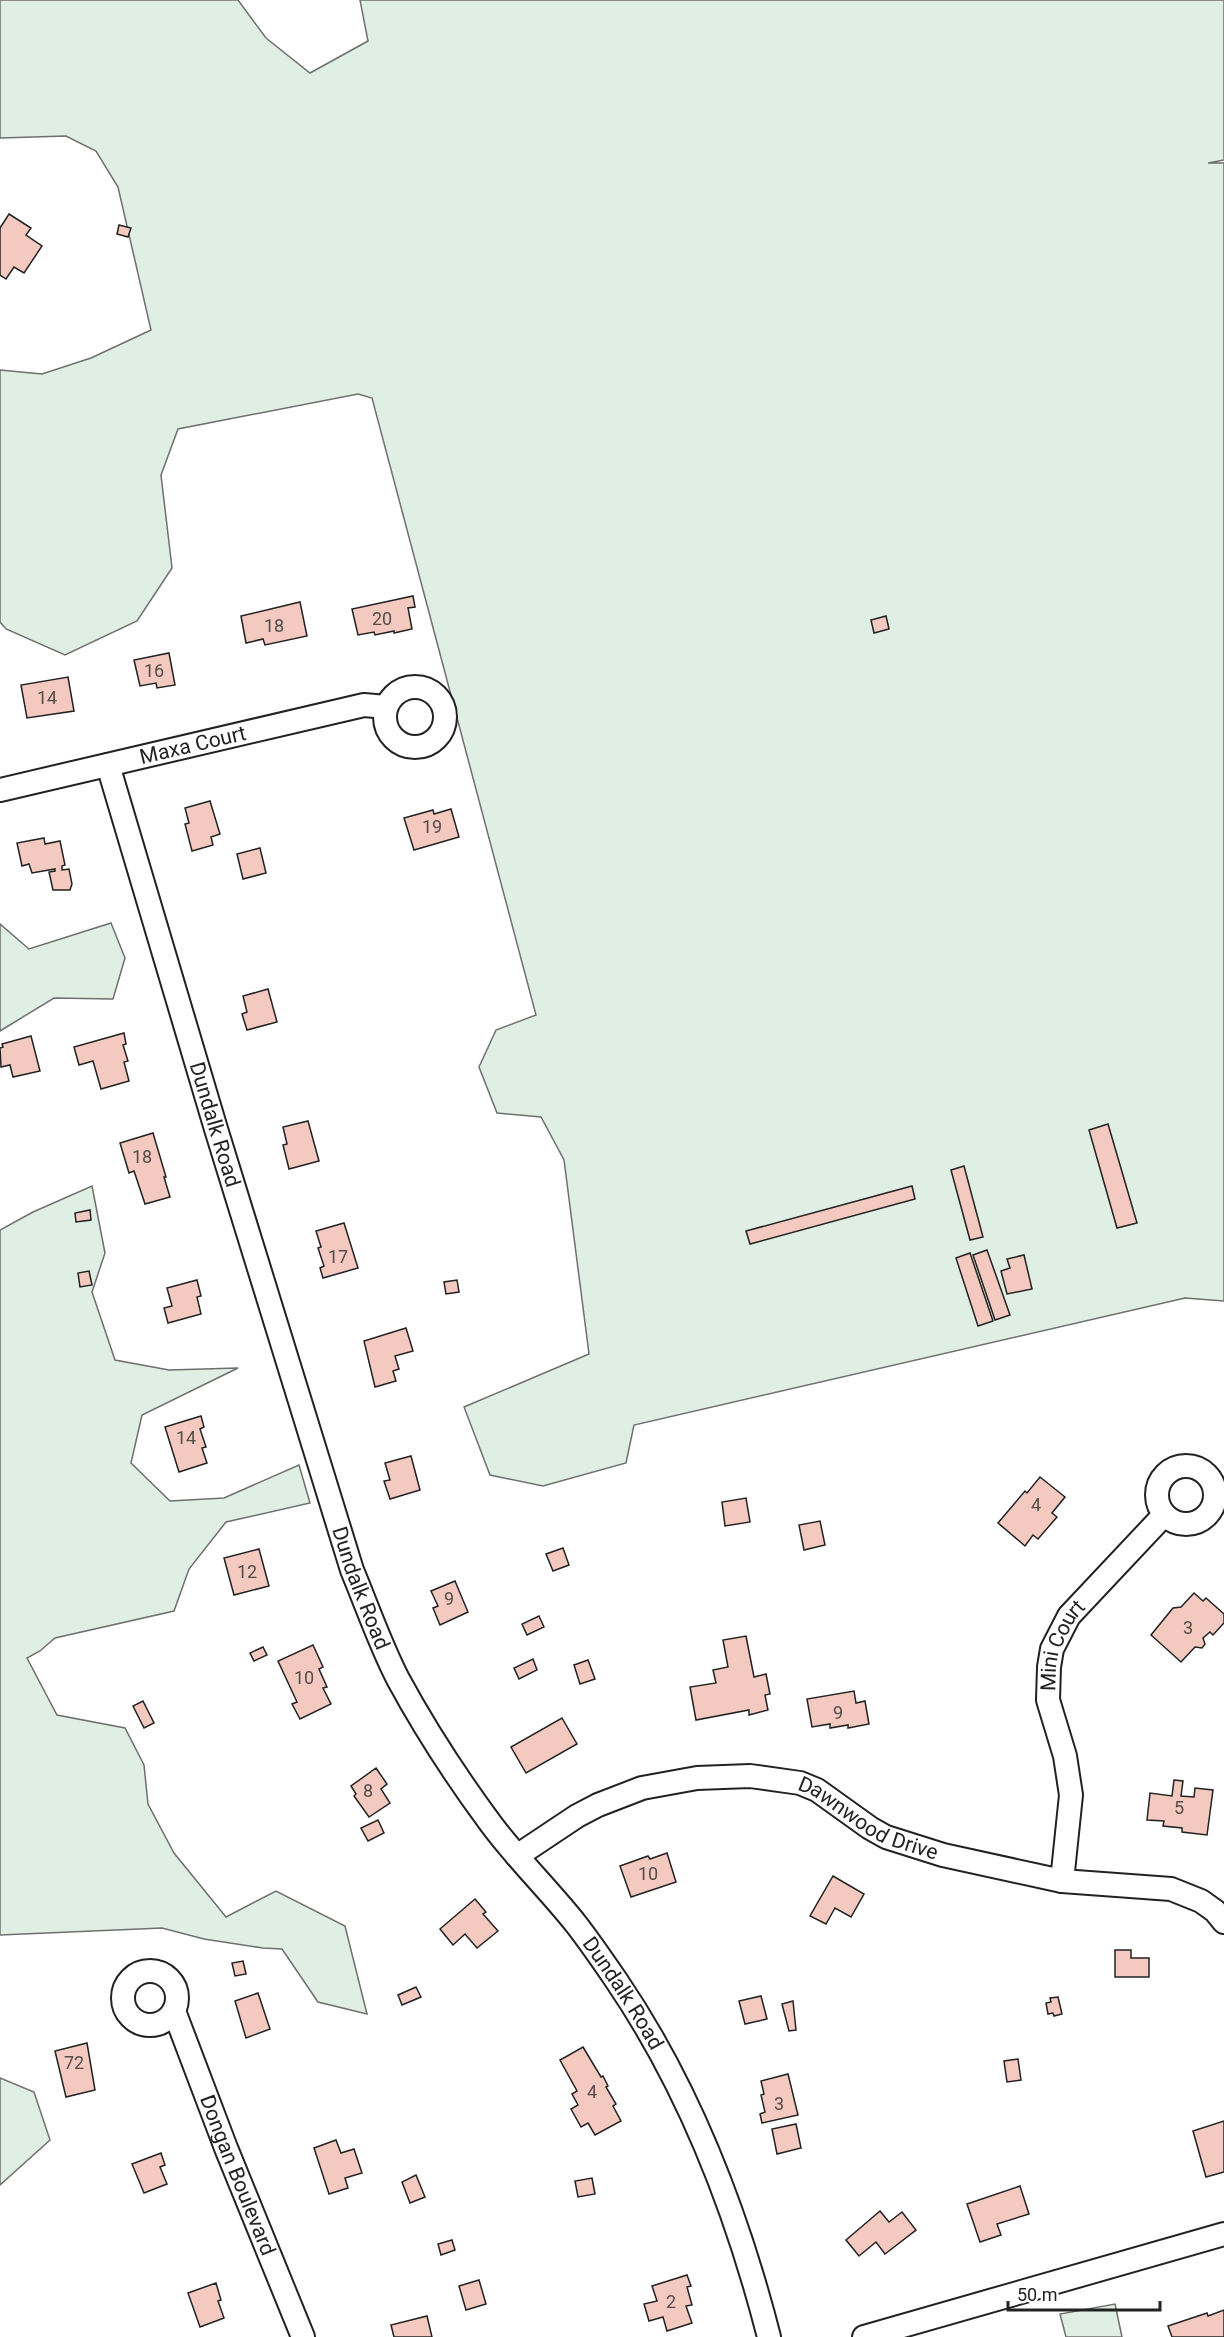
<svg xmlns="http://www.w3.org/2000/svg" width="1224" height="2337" font-family="Roboto,sans-serif">
  <style>
    .green { fill: #e0efe3; stroke: #6f6f6f; stroke-width: 1.5 }
    .building { fill: #f3c9c0; stroke: #222; stroke-width: 1.5 }
    .lines { fill: none; stroke-linecap: round; stroke-linejoin: round }
    .minor-casing { stroke: #222; stroke-width: 26 }
    .minor { stroke: #fff; stroke-width: 22 }
    .labels { text-anchor: middle; stroke-width: 4.5; stroke-linejoin: round; paint-order: stroke }
    .number-label { font-size: 18px; fill: #564c4a }
    .street-label { font-size: 21px; fill: #222; stroke: #fff }
  </style>
  <rect width="100%" height="100%" fill="#fff"/>
  <!-- green -->
  <g class="green">
    <polygon points="0,0 238,0 266,38 310,73 368,41 360,0 1224,0 1224,160 1208,163 1224,163 1224,1301 1185,1298 634,1425 626,1463 543,1486 490,1475 464,1407 589,1354 564,1160 541,1117 497,1113 479,1067 496,1030 536,1015 372,398 358,394 178,429 161,475 172,568 137,621 65,655 6,629 0,622 0,370 42,374 91,358 151,330 118,187 96,151 66,136 0,138"/>
    <polygon points="111,923 125,958 113,999 54,998 0,1031 0,924 29,949"/>
    <polygon points="92,1186 105,1253 92,1292 115,1360 169,1370 238,1368 142,1415 131,1463 170,1501 224,1498 299,1465 310,1503 226,1522 189,1569 174,1611 55,1638 40,1651 27,1658 57,1715 125,1728 144,1765 148,1804 174,1853 226,1917 276,1891 345,1926 367,2014 318,2002 282,1949 263,1948 204,1939 162,1928 0,1935 0,1230 33,1212"/>
    <polygon points="0,2078 34,2092 50,2140 0,2185"/>
    <polygon points="1115,2304 1122,2337 1066,2337 1060,2314"/>
  </g>
  <!-- building -->
  <g class="building">
    <polygon points="9,214 31,228 26,235 42,246 24,273 14,267 6,279 0,275 0,228"/>
    <polygon points="119,225 131,228 128,237 117,234"/>
    <polygon points="413,596 415,607 408,608 412,629 394,633 394,631 375,635 374,632 358,635 352,609"/>
    <polygon points="300,602 307,636 265,645 263,639 246,643 241,616"/>
    <polygon points="886,616 889,629 874,633 871,620"/>
    <polygon points="169,653 175,685 157,688 156,683 140,686 134,660"/>
    <polygon points="68,677 74,711 27,718 21,685"/>
    <polygon points="210,801 220,834 211,837 213,845 192,851 185,824 189,823 185,808"/>
    <polygon points="451,809 459,837 414,850 404,818 433,810 434,814"/>
    <polygon points="44,838 45,844 60,841 65,865 62,866 62,870 69,869 72,884 70,890 53,890 49,872 55,871 55,869 32,873 29,864 22,866 17,843"/>
    <polygon points="260,848 266,873 243,879 237,854"/>
    <polygon points="268,989 277,1022 247,1030 242,1014 247,1012 243,996"/>
    <polygon points="124,1033 126,1044 123,1045 128,1061 124,1062 129,1081 101,1089 93,1061 79,1065 74,1047"/>
    <polygon points="31,1036 40,1071 13,1077 10,1065 1,1067 0,1048 3,1047 2,1044"/>
    <polygon points="308,1121 319,1161 289,1169 283,1145 287,1144 283,1127"/>
    <polygon points="1108,1124 1137,1223 1117,1228 1089,1130"/>
    <polygon points="153,1133 166,1177 164,1177 170,1197 145,1204 134,1171 129,1173 120,1143"/>
    <polygon points="964,1166 983,1237 970,1240 951,1170"/>
    <polygon points="912,1186 915,1199 750,1244 746,1231"/>
    <polygon points="90,1210 91,1220 76,1222 75,1213"/>
    <polygon points="344,1223 358,1268 323,1278 320,1268 324,1266 318,1248 321,1247 316,1231"/>
    <polygon points="987,1250 1010,1315 995,1320 973,1255"/>
    <polygon points="970,1253 993,1321 978,1326 956,1258"/>
    <polygon points="1024,1255 1032,1289 1007,1294 1001,1271 1010,1268 1007,1259"/>
    <polygon points="89,1271 92,1285 80,1287 78,1273"/>
    <polygon points="197,1280 201,1296 197,1297 201,1314 168,1323 164,1308 172,1306 167,1288"/>
    <polygon points="457,1280 459,1292 446,1294 444,1282"/>
    <polygon points="406,1328 413,1351 395,1356 399,1369 393,1371 396,1381 375,1387 364,1341"/>
    <polygon points="201,1416 204,1427 200,1429 206,1447 202,1448 207,1463 179,1472 165,1427"/>
    <polygon points="411,1456 420,1490 390,1499 384,1481 390,1480 385,1463"/>
    <polygon points="1040,1477 1065,1497 1052,1513 1057,1517 1038,1539 1033,1535 1025,1546 998,1523 1025,1491 1027,1493"/>
    <polygon points="746,1498 750,1522 725,1526 722,1502"/>
    <polygon points="820,1521 825,1545 804,1550 799,1525"/>
    <polygon points="563,1548 569,1565 553,1571 546,1554"/>
    <polygon points="259,1549 269,1586 234,1595 224,1558"/>
    <polygon points="455,1581 468,1612 440,1625 433,1608 438,1606 431,1591"/>
    <polygon points="1194,1593 1203,1601 1206,1598 1224,1614 1224,1623 1213,1635 1210,1632 1203,1638 1205,1644 1202,1648 1195,1647 1181,1662 1151,1635 1173,1608 1181,1607"/>
    <polygon points="539,1616 544,1627 527,1635 522,1624"/>
    <polygon points="746,1636 754,1677 766,1674 770,1694 765,1695 768,1710 749,1715 749,1710 696,1720 690,1687 716,1683 713,1670 728,1667 723,1640"/>
    <polygon points="313,1645 323,1667 319,1669 327,1687 323,1688 331,1704 300,1719 292,1704 297,1702 278,1661"/>
    <polygon points="263,1647 267,1655 254,1661 250,1653"/>
    <polygon points="533,1659 537,1670 519,1679 514,1668"/>
    <polygon points="588,1660 595,1679 580,1684 574,1665"/>
    <polygon points="854,1691 856,1703 865,1701 869,1724 848,1728 848,1725 830,1728 830,1724 812,1727 807,1699"/>
    <polygon points="143,1701 154,1723 144,1728 133,1706"/>
    <polygon points="562,1718 577,1744 526,1773 511,1747"/>
    <polygon points="376,1768 387,1784 381,1789 390,1803 369,1817 354,1796 356,1794 351,1786"/>
    <polygon points="1174,1780 1183,1781 1181,1796 1194,1797 1195,1788 1213,1790 1207,1835 1182,1832 1182,1828 1163,1826 1164,1821 1147,1820 1150,1793 1172,1796"/>
    <polygon points="378,1820 384,1833 368,1841 361,1828"/>
    <polygon points="667,1853 676,1882 631,1897 620,1866 648,1856 650,1859"/>
    <polygon points="833,1876 864,1894 851,1917 835,1908 826,1924 810,1916"/>
    <polygon points="475,1899 486,1912 483,1914 498,1931 477,1948 465,1934 453,1945 440,1929"/>
    <polygon points="1115,1950 1131,1950 1131,1958 1149,1958 1149,1977 1115,1977"/>
    <polygon points="243,1961 246,1974 235,1976 232,1963"/>
    <polygon points="416,1987 421,1997 402,2005 398,1995"/>
    <polygon points="258,1993 270,2029 246,2038 235,2001"/>
    <polygon points="761,1996 767,2019 745,2024 739,2001"/>
    <polygon points="1058,1997 1062,2014 1054,2016 1053,2013 1048,2014 1046,2003 1051,2002 1050,1998"/>
    <polygon points="793,2001 796,2030 789,2031 782,2004"/>
    <polygon points="87,2043 95,2090 66,2097 55,2051"/>
    <polygon points="583,2047 601,2077 603,2076 608,2086 606,2087 616,2104 613,2106 621,2121 595,2135 588,2123 581,2127 571,2109 578,2105 572,2094 577,2091 560,2060"/>
    <polygon points="1018,2059 1021,2080 1007,2082 1004,2061"/>
    <polygon points="788,2074 798,2115 762,2123 760,2114 765,2112 761,2095 764,2094 761,2081"/>
    <polygon points="1224,2121 1224,2172 1206,2177 1193,2131"/>
    <polygon points="796,2124 801,2148 777,2154 772,2129"/>
    <polygon points="336,2140 341,2153 354,2149 362,2173 345,2178 348,2188 329,2194 314,2148"/>
    <polygon points="161,2153 165,2165 160,2167 167,2184 144,2193 132,2164"/>
    <polygon points="416,2175 425,2197 410,2203 402,2182"/>
    <polygon points="592,2178 595,2194 578,2197 575,2181"/>
    <polygon points="1020,2186 1029,2214 997,2224 1001,2235 980,2242 967,2204"/>
    <polygon points="880,2211 889,2222 902,2212 916,2230 885,2254 876,2242 859,2256 846,2240"/>
    <polygon points="452,2240 455,2250 441,2255 438,2244"/>
    <polygon points="687,2275 691,2286 687,2287 692,2305 686,2306 692,2323 667,2331 663,2317 649,2321 644,2304 657,2301 652,2286"/>
    <polygon points="479,2280 486,2304 466,2310 459,2286"/>
    <polygon points="216,2283 221,2300 218,2301 224,2318 200,2327 188,2293"/>
    <polygon points="1224,2310 1224,2337 1172,2337 1168,2326 1207,2313 1208,2316"/>
    <polygon points="427,2316 432,2337 394,2337 391,2325"/>
  </g>
  <g class="lines">
    <defs>
      <g id="minor">
        <circle cx="415" cy="717" r="30"/>
        <path id="s1" d="M108,765L216,1129L352,1570C367,1606 380,1644 398,1679C425,1729 457,1778 491,1824C517,1859 549,1890 576,1924C590,1942 603,1961 616,1980C689,2087 737,2212 769,2337"/>
        <path id="s2" d="M0,790L364,705L386,707"/>
        <circle cx="1186" cy="1495" r="29"/>
        <path id="s3" d="M517,1856L577,1816L598,1805L642,1788L697,1778L750,1776L800,1783L817,1790L870,1828L886,1837L943,1855L1062,1881L1171,1889L1201,1901L1215,1911L1224,1922"/>
        <path id="s4" d="M1062,1881L1071,1795L1065,1756L1048,1700L1049,1667L1052,1649L1069,1616L1164,1515"/>
        <circle cx="150" cy="1998" r="27"/>
        <path id="s5" d="M174,2011L226,2148L303,2337"/>
        <polyline points="864,2337 1224,2234"/>
      </g>
    </defs>
    <!-- minor casing -->
    <use href="#minor" class="minor-casing"/>
    <!-- minor -->
    <use href="#minor" class="minor"/>
  </g>
  <g class="labels">
    <!-- number labels -->
    <g class="number-label">
      <text x="382" y="625">20</text>
      <text x="274" y="632">18</text>
      <text x="154" y="677">16</text>
      <text x="47" y="704">14</text>
      <text x="432" y="833">19</text>
      <text x="142" y="1163">18</text>
      <text x="338" y="1263">17</text>
      <text x="186" y="1444">14</text>
      <text x="1036" y="1511">4</text>
      <text x="247" y="1578">12</text>
      <text x="449" y="1605">9</text>
      <text x="1188" y="1634">3</text>
      <text x="304" y="1684">10</text>
      <text x="838" y="1719">9</text>
      <text x="368" y="1797">8</text>
      <text x="1179" y="1814">5</text>
      <text x="648" y="1880">10</text>
      <text x="74" y="2069">72</text>
      <text x="592" y="2098">4</text>
      <text x="779" y="2110">3</text>
      <text x="671" y="2308">2</text>
    </g>
    <!-- street labels -->
    <g class="street-label">
      <text dy="7" stroke="none"><textPath href="#s2" startOffset="198">Maxa Court</textPath></text>
      <text dy="7" stroke="none"><textPath href="#s1" startOffset="375">Dundalk Road</textPath></text>
      <text dy="7" stroke="none"><textPath href="#s1" startOffset="861">Dundalk Road</textPath></text>
      <text dy="7" stroke="none"><textPath href="#s4" startOffset="242">Mini Court</textPath></text>
      <text dy="7" stroke="none"><textPath href="#s3" startOffset="380">Dawnwood Drive</textPath></text>
      <text dy="7" stroke="none"><textPath href="#s1" startOffset="1347">Dundalk Road</textPath></text>
      <text dy="7" stroke="none"><textPath href="#s5" startOffset="176">Dongan Boulevard</textPath></text>
    </g>
  </g>
  <!-- scale -->
  <path d="M1008 2301v9h152v-9" fill="none" stroke="#222222" stroke-width="3"/>
  <text x="1017" y="2301" font-size="18" fill="#222222" stroke="#ffffff" stroke-width="4.5" paint-order="stroke">50 m</text>
</svg>
